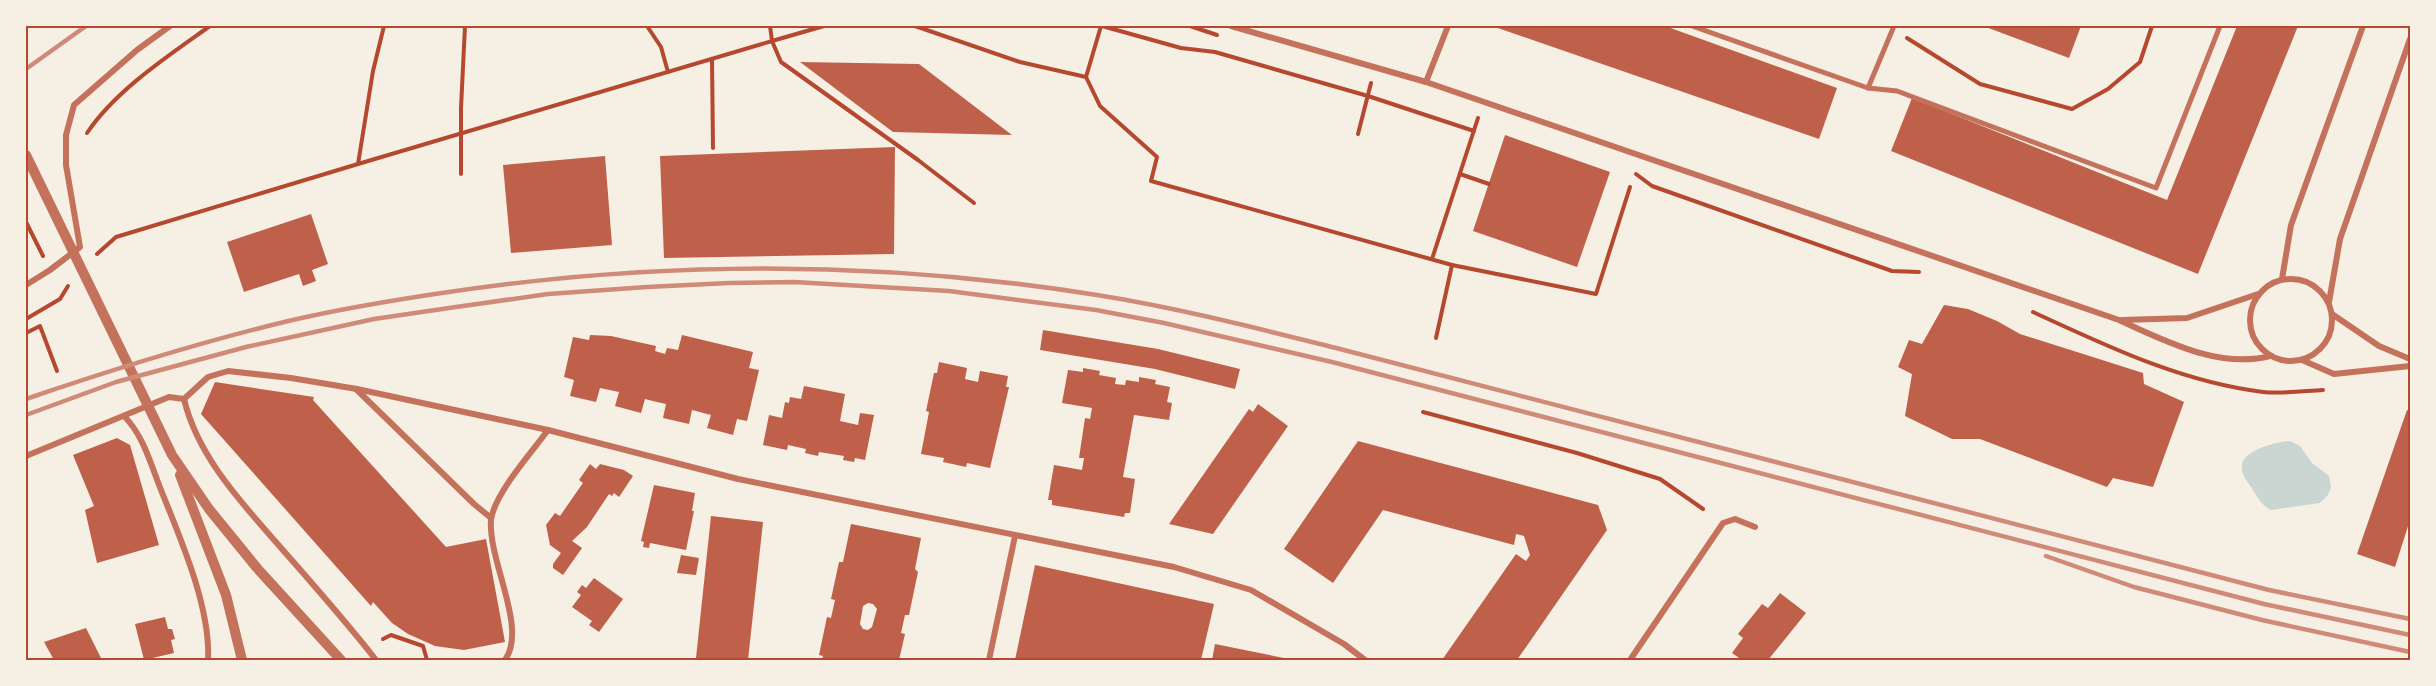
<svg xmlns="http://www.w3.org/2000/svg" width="2436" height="686" font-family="Helvetica,sans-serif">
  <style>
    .water { fill: #c9d6d2 }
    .building { fill: #bf614a; fill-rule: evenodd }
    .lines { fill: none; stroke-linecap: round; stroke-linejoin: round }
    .path { stroke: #b5482f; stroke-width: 4 }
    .pedestrian { stroke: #c5725c; stroke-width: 5 }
    .minor { stroke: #c5725c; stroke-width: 6 }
    .tertiary { stroke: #c5725c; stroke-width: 10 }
    .rail { stroke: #cf8b77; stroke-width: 4.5 }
    .neatline { fill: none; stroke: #b5482f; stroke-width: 2 }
  </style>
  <rect width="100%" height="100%" fill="#f6efe4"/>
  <!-- water -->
  <path class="water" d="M2290,441L2300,446L2312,463L2329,476L2331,487L2328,495L2320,503L2271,510C2261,505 2259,499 2253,490C2249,483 2243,478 2242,469C2239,450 2276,442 2290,441Z"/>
  <!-- building -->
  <g class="building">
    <polygon points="1492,26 1665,26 1837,88 1819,139"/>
    <polygon points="1983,26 2081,26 2069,58"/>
    <polygon points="2237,26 2298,26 2198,274 1891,151 1912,98 2167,200"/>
    <polygon points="800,62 919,64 1012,135 893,132"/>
    <polygon points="1505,135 1610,172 1577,267 1473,231"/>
    <polygon points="895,147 894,254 664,258 660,156"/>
    <polygon points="605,156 612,245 511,253 503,165"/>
    <polygon points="311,214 328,264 312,270 316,281 303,286 299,274 244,292 227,242"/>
    <polygon points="1944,305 1968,309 1997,321 2020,334 2143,373 2144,384 2184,402 2153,487 2113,478 2107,487 1980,439 1952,439 1905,416 1912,374 1898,367 1909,340 1922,344"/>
    <polygon points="1043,330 1158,349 1240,369 1235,389 1155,369 1040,350"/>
    <polygon points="590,335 611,336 656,346 655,351 665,354 667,348 678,350 682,335 753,352 749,368 759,370 747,421 737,419 733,435 707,428 711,415 692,410 689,424 663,418 666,404 657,402 645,399 641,413 615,406 619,392 600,388 596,402 570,396 574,380 564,377 573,337 589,340"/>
    <polygon points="939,362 967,368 965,379 978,382 980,371 1008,376 1006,387 1009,387 990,468 967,463 966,467 943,462 944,458 921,454 929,412 926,411 934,373 937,373"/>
    <polygon points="1083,368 1100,371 1099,375 1116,378 1115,384 1125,385 1126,380 1139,382 1139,377 1156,380 1155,384 1170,387 1167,402 1172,403 1169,420 1134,415 1123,477 1135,479 1130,513 1125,513 1124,517 1052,505 1052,500 1048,500 1054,465 1082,470 1084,458 1079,458 1085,418 1090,419 1092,408 1062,403 1068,370 1083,372"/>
    <polygon points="215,382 314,397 313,400 446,547 486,539 505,642 464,650 435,646 408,634 392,623 373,602 371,606 201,414"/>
    <polygon points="804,386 845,394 840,421 858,425 860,413 874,415 865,460 855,458 854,462 843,460 844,456 819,452 818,456 805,453 806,449 788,445 787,450 763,445 769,415 782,418 785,402 789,403 790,397 801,399"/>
    <polygon points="1258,404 1288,426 1213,534 1169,524 1249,409 1253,412"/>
    <polygon points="2407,410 2410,411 2410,520 2395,567 2357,554"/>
    <polygon points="117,438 130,445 159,545 97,563 85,510 94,506 73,455"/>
    <polygon points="1358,441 1598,505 1607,530 1517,660 1442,660 1516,554 1526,561 1530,555 1524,536 1516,534 1514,545 1383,510 1333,583 1284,549"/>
    <polygon points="590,464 596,469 600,464 624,470 633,476 619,497 614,493 612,496 609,494 587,527 572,541 582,548 563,575 553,568 553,564 561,553 550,545 546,525 555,513 560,516 578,490 583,483 579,480"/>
    <polygon points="654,485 695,493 692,511 694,511 686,550 650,543 649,548 643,547 644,542 641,541"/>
    <polygon points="711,516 763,522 748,660 696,658"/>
    <path d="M851,524L921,538L915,569L918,572L909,615H905L901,633L905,634L899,660H822L823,656L819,655L827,617L831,618L835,600L831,599L839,562H843ZM868,603L873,604L877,609L872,627L868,630L863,629L860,624L863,606Z"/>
    <polygon points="681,555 699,558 696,575 677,573"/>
    <polygon points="1035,565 1214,604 1201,660 1015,660"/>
    <polygon points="594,578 623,599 599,632 589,625 592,621 572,607 581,595 577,592 582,585 586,588"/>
    <polygon points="1780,593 1806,613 1768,660 1742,660 1732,653 1743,638 1738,634 1762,604 1768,608"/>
    <polygon points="165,617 168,629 172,629 175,639 171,640 174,653 144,660 135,624"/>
    <polygon points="86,628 102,660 54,660 44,642"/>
    <polygon points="1215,644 1289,659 1289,660 1212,660"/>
  </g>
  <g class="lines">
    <!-- path -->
    <g class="path">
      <polyline points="384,26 373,71 358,164 772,41 770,26"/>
      <polyline points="647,26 661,47 668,72"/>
      <polyline points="824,26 772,41 781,62 918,160 974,203"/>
      <polyline points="915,26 1020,62 1086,77 1100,106 1157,157 1151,181 1452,265 1596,294 1630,187"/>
      <polyline points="1102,26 1181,48 1215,52 1368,96 1474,131"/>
      <polyline points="1190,26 1217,35"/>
      <polyline points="1907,38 1980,84 2072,109 2108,89 2140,62 2152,26"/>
      <polyline points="712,59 713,148"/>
      <polyline points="1086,77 1101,26"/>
      <path d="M87,133C116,90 168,56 210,26"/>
      <polyline points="1358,134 1371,83"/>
      <polyline points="461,174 461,108 465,26"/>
      <polyline points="1460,174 1489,184"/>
      <polyline points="1636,174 1652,186 1892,271 1919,272"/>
      <polyline points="26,222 43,256"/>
      <polyline points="97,254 116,237 358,164"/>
      <polyline points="1432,259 1478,118"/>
      <path d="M2033,312C2107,346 2181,382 2263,392C2282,394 2304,391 2323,390"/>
      <polyline points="26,319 60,299 68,286"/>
      <polyline points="26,333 40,326 57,371"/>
      <polyline points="1436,338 1452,265"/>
      <polyline points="1423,412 1577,453 1660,479 1703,509"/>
      <polyline points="383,639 391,635 423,646 427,660"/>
    </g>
    <!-- pedestrian -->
    <g class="pedestrian">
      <polyline points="1692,26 1868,88 1897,91 2156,188 2220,26"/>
      <polyline points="1868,88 1894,26"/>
    </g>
    <!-- minor -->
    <g class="minor">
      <path d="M1231,26L1426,82L2119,320C2165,341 2219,369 2270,356"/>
      <polyline points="1426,82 1448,26"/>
      <circle cx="2291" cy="320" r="41"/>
      <polyline points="2282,279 2291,225 2363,26"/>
      <polyline points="26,285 50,270 80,247 66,165 66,135 74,105 137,50 170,26"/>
      <polyline points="2329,302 2340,239 2410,39"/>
      <polyline points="2332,314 2379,346 2410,359"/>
      <polyline points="2122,320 2187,318 2258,294"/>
      <polyline points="2302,360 2334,374 2410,366"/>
      <polyline points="357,390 474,504 491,518"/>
      <polyline points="184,399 208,377 228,371 291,378 357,389 548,430 738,479 1174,567 1251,590 1344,644 1365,660"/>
      <path d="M184,399C197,454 238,499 275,541C309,580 344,619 376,660"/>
      <path d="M124,416C142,434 150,461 159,485C179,535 211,607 208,660"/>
      <polyline points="26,456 169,397 184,399"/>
      <path d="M505,660C528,628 488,561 491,520C494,494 532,452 548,430"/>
      <polyline points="989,660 1015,536"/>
      <polyline points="1630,660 1723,523 1735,519 1755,527"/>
    </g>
    <!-- tertiary -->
    <g class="tertiary">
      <polyline points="26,155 172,455 209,509 257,568 341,660"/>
      <polyline points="180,475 226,595 242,660"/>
    </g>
    <!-- rail -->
    <g class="rail">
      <polyline points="26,69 86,26"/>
      <path d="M26,399C108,371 191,345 276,324C328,311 382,302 435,294C654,260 878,260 1097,295C1179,308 1260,329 1340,349L2269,590L2410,619"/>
      <polyline points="26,415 116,382 246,347 374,319 456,307 548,294 647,287 729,283 794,282 949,291 1096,310 1164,323 1332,362 2264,604 2410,635"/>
      <polyline points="2046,556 2134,587 2262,620 2410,652"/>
    </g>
  </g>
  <!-- border -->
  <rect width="2436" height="686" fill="none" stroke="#f6efe4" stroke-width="54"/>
  <rect x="27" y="27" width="2382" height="632" class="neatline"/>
</svg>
